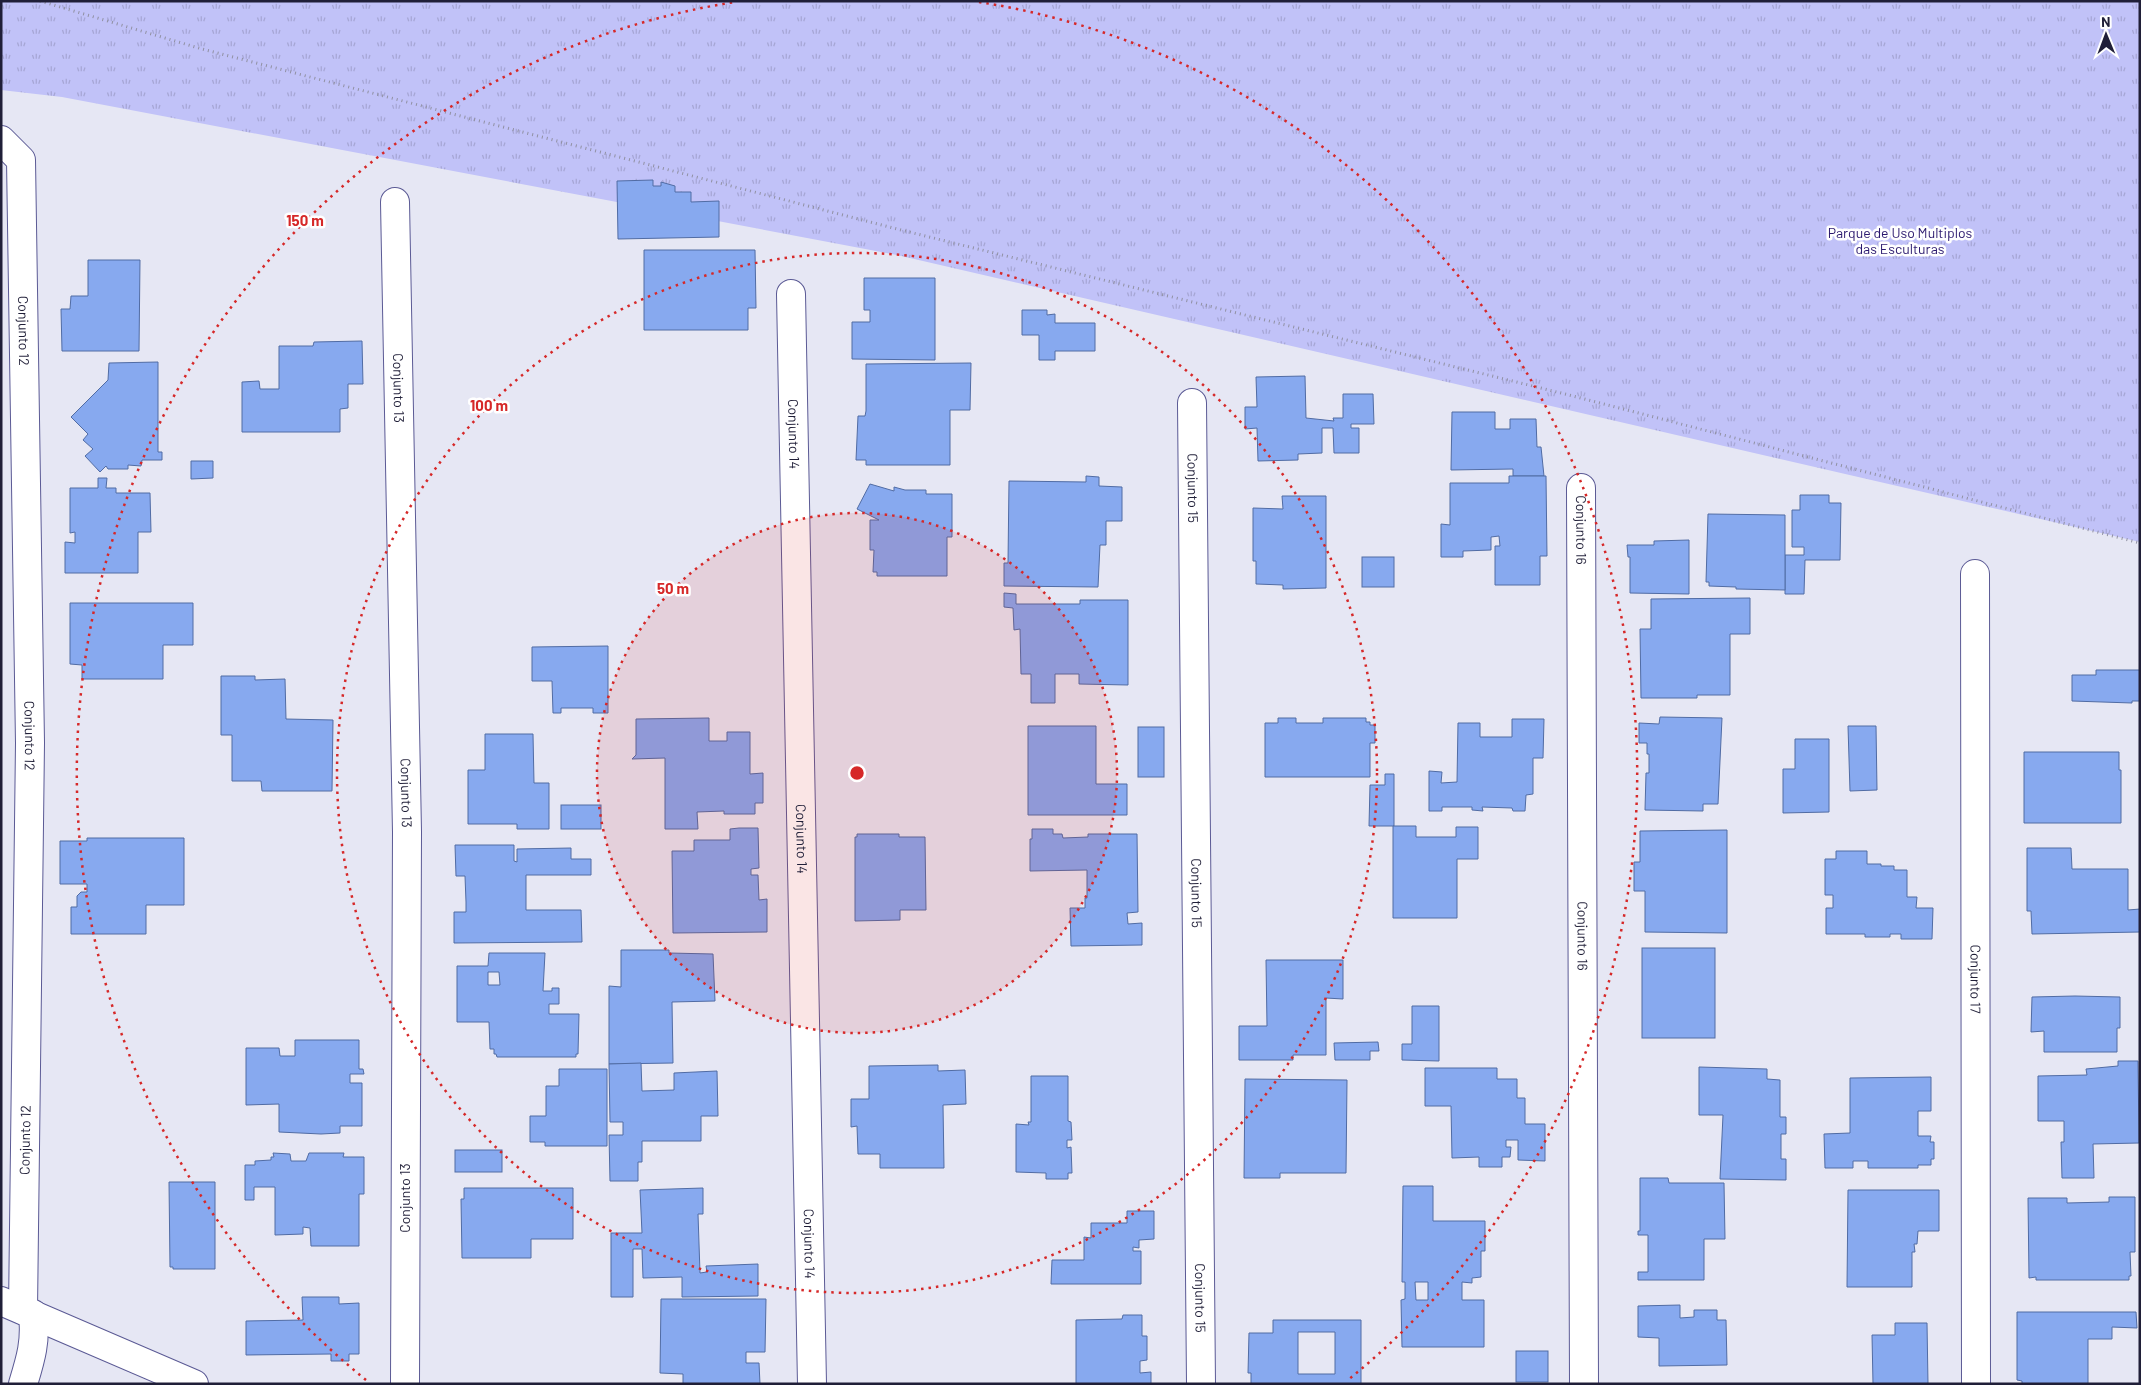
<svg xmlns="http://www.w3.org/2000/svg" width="2141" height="1385" font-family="Barlow,sans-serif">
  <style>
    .park { fill: url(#park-tufts) }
    .building { fill: #87a9ef; stroke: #516ca4; fill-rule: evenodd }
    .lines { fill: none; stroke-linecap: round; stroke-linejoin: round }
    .minor-casing { stroke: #5b5a95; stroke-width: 30 }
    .path { stroke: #9090a2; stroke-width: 3; stroke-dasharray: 1 4; stroke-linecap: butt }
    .minor { stroke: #fff; stroke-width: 28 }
    .ring { fill: none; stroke: #d62828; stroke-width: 2.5; stroke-dasharray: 2.5 5 }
    .labels { text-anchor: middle; stroke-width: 5; stroke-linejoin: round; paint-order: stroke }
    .park-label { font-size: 14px; fill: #2a186e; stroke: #fff }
    .street-label { font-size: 14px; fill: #201f38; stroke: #fff }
    .centre { fill: #d62828; stroke: #fff; stroke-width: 2.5 }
    .ring-label { font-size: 15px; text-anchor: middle; font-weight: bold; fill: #d62828; stroke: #fff; stroke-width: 5; stroke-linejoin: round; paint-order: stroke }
  </style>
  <defs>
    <pattern id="park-tufts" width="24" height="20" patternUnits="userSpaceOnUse" patternTransform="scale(1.25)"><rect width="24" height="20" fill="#c1c2f8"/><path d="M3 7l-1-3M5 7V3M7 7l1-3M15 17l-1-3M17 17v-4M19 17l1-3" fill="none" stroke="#a6a6d5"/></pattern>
  </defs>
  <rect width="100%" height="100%" fill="#e6e7f4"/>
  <!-- park -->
  <polygon class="park" points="1,1 2140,1 2140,542 897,255 62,97 1,90"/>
  <!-- building -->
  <g class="building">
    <polygon points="653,180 653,186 661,186 661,182 675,186 675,192 691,192 691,202 719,201 719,237 618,239 617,181"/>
    <polygon points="644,250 755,250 756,308 748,308 748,330 644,330"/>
    <polygon points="88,260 140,260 139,351 62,351 61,309 70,309 71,296 88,296"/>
    <polygon points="864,278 935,278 935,360 852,359 852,322 870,322 870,310 864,310"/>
    <polygon points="1022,310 1047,310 1047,315 1055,314 1055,323 1095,323 1095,351 1055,351 1055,360 1039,360 1039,335 1022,335"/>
    <polygon points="362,341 363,384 348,384 348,408 340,409 340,432 242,432 242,382 259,381 260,389 279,389 279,346 313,346 314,342"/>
    <polygon points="158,362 158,452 162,452 162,460 142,460 141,466 128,465 128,469 108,469 106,466 100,472 85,456 93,449 83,440 88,434 71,417 108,380 109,363"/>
    <polygon points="971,363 970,410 950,410 950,465 866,465 866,460 856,460 858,416 865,416 866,411 866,364"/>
    <polygon points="1305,376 1306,418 1334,421 1333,418 1343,418 1343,394 1373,394 1374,424 1351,424 1351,428 1359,428 1359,453 1334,453 1333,428 1322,428 1322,453 1298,454 1298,460 1258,461 1257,428 1245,429 1245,407 1257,407 1256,377"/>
    <polygon points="1452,412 1495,412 1495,429 1510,429 1510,419 1536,419 1537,447 1541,447 1544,476 1513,476 1513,469 1451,470"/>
    <polygon points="191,461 213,461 213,478 191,479"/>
    <polygon points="1086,476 1099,477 1099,486 1122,487 1122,521 1106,521 1106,545 1100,545 1098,587 1004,586 1004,563 1008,563 1009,481 1086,482"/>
    <polygon points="1509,476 1546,476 1547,556 1540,556 1540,585 1495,585 1495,546 1500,546 1499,536 1491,537 1491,550 1463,551 1463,557 1441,557 1441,524 1450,525 1450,483 1509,483"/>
    <polygon points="98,478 107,478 106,488 116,488 116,493 150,493 151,532 138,532 138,573 65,573 65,542 75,543 75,532 70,533 70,488 98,488"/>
    <polygon points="870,484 894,491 894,487 905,490 926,490 926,494 952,494 952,537 947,537 947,576 877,576 877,572 873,572 874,550 870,550 870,520 879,520 857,509"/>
    <polygon points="1800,495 1829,495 1829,503 1841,503 1840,560 1805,560 1804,594 1785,594 1785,555 1804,555 1804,547 1792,547 1792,510 1800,510"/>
    <polygon points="1282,496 1326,496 1326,588 1283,589 1283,585 1256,584 1256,561 1253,561 1253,508 1283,509"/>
    <polygon points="1708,514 1785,515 1785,590 1736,589 1736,587 1709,586 1709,582 1706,582"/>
    <polygon points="1689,540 1689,594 1630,593 1630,557 1628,557 1627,545 1654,545 1654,541"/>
    <rect x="1362" y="557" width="32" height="30"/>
    <polygon points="1004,593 1016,594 1016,604 1080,604 1080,600 1128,600 1128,685 1079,684 1079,674 1055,674 1055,703 1031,703 1031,674 1021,674 1020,629 1014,630 1013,608 1004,607"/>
    <polygon points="1750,598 1750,634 1730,634 1730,695 1697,695 1697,698 1641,698 1640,629 1651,629 1651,599"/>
    <polygon points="70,603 193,603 193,645 163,645 163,679 82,679 82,665 70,664"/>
    <polygon points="608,646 608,713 593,713 593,708 561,708 561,713 553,713 552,681 532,681 532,647"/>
    <polygon points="2096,670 2140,670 2140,701 2132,701 2132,703 2072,701 2072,675 2096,675"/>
    <polygon points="221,676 255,676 255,680 285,679 286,719 333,720 332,791 262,791 261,781 232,781 232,735 221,735"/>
    <polygon points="1660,717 1722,718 1718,804 1703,804 1703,811 1645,810 1646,773 1649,773 1649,754 1647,754 1647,743 1639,743 1639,723 1659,724"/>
    <polygon points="709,718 709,741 727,741 727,732 750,732 750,774 763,773 763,803 755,803 755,814 724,814 724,811 697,812 698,829 665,829 665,758 632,759 636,755 636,719"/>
    <polygon points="1278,718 1296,718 1296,723 1323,723 1323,718 1366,718 1366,722 1370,722 1370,725 1375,725 1375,743 1370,743 1370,777 1265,777 1265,723 1278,723"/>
    <polygon points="1512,719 1544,719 1543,758 1533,758 1533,794 1526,795 1525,811 1513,811 1512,808 1482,807 1483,811 1472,810 1472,807 1442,807 1442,811 1429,811 1429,771 1442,772 1441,783 1457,782 1458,723 1480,723 1480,737 1512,737"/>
    <polygon points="1028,726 1096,726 1096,784 1127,784 1127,815 1028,815"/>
    <polygon points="1848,726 1876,726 1877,790 1850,791"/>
    <rect x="1138" y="727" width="26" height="50"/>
    <polygon points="485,734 533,734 534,783 549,783 549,829 517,829 517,824 468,824 468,770 485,770"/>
    <polygon points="1795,739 1829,739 1829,812 1783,813 1783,769 1795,769"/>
    <polygon points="2024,752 2119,752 2119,770 2121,770 2121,823 2024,823"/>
    <polygon points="1385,774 1394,774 1394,826 1369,826 1370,785 1385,785"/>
    <rect x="561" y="805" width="40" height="24"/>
    <polygon points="1393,826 1416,826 1416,837 1456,837 1456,827 1478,827 1478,859 1457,859 1457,918 1393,918"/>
    <polygon points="739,828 758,828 759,868 751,869 751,875 758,875 759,900 767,899 767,932 673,933 672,851 694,851 694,840 730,840 730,829"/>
    <polygon points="1032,829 1053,829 1053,834 1062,834 1063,838 1088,837 1088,834 1137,834 1138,912 1127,913 1128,924 1142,923 1142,945 1071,946 1070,908 1085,908 1085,898 1087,898 1087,870 1030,871 1030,839 1032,839"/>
    <polygon points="1727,830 1727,933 1645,932 1645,891 1634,891 1634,862 1640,862 1640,831"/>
    <polygon points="857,834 899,834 899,837 925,837 926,910 900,910 900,920 855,921 855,837 857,837"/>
    <polygon points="87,838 184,838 184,905 146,905 146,934 71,934 71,907 77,907 77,896 81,892 87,892 87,884 60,884 60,841 87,841"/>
    <polygon points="455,845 514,845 514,861 517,862 517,849 571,848 571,859 591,859 591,875 526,875 526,910 581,910 582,942 454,943 454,912 466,912 466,902 465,876 456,876"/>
    <polygon points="2027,848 2071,848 2072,869 2128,869 2128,910 2140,909 2140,932 2032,934 2031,911 2027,911"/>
    <polygon points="1836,851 1867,851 1867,864 1881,864 1881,866 1894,866 1894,870 1907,870 1907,897 1917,897 1916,908 1933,908 1932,939 1901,939 1901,934 1890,934 1890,937 1865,937 1865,934 1826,934 1826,908 1833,908 1833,895 1825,895 1825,859 1836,859"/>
    <rect x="1642" y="948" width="73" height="90"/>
    <polygon points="621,950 669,950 669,953 713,954 715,1001 672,1002 673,1063 609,1064 609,986 621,987"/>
    <path d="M489,953H545L543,991H552V988H559V1004H549V1014H579L578,1054H576V1057H497L496,1054H494V1049H490L489,1022H457V966H488ZM488,972H499L500,985H488Z"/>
    <polygon points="1266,960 1343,960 1343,999 1326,998 1326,1055 1293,1055 1293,1060 1239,1060 1239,1026 1267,1026"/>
    <polygon points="2075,996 2120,997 2120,1028 2117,1028 2117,1052 2044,1052 2044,1031 2031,1032 2032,997"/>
    <polygon points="1412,1006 1439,1006 1439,1061 1402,1060 1402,1044 1412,1044"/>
    <polygon points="295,1040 359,1040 359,1069 363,1069 364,1074 350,1074 350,1083 362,1083 362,1126 340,1126 340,1133 321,1134 279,1132 279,1104 246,1105 246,1048 279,1048 280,1056 295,1056"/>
    <polygon points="1378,1042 1379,1051 1370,1051 1370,1060 1335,1060 1334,1043"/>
    <polygon points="2118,1061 2138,1061 2139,1143 2093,1144 2094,1178 2062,1178 2061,1142 2064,1142 2064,1121 2038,1121 2038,1076 2087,1075 2086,1069 2118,1066"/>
    <polygon points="641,1063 642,1091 674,1090 674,1073 717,1071 718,1116 701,1116 701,1141 642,1141 642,1162 638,1162 638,1181 610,1181 609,1135 623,1135 623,1122 610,1122 609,1064"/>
    <polygon points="938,1065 938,1071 965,1070 966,1104 943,1105 944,1168 880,1168 880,1154 858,1154 857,1126 851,1127 851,1099 869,1099 869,1066"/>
    <polygon points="1699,1067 1767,1069 1767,1079 1780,1080 1780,1117 1786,1117 1786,1134 1781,1134 1781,1159 1786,1159 1786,1180 1720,1179 1723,1115 1699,1115"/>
    <polygon points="1425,1068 1497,1068 1497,1079 1517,1079 1517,1098 1525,1098 1525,1124 1545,1124 1545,1161 1518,1160 1518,1140 1506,1140 1506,1147 1511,1147 1510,1157 1502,1157 1502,1167 1479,1167 1479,1157 1452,1158 1451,1106 1425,1106"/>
    <polygon points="559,1069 607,1069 607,1146 545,1146 545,1142 530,1142 530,1116 546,1116 546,1086 559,1086"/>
    <polygon points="1031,1076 1068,1076 1068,1121 1071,1122 1072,1140 1067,1140 1067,1148 1071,1147 1072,1173 1068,1173 1068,1179 1046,1179 1046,1173 1016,1172 1016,1124 1029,1125 1028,1122 1031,1122"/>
    <polygon points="1931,1077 1931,1111 1918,1111 1918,1136 1931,1136 1930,1142 1934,1142 1934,1159 1931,1159 1931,1165 1918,1165 1918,1168 1868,1168 1868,1161 1853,1161 1853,1168 1825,1168 1824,1134 1850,1133 1850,1078"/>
    <polygon points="1245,1079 1347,1080 1346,1173 1280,1173 1280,1178 1244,1178"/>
    <rect x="455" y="1150" width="47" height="22"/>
    <polygon points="273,1153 290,1154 291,1161 306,1161 309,1153 344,1153 343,1157 364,1157 364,1194 359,1194 359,1246 311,1246 310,1228 303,1227 303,1234 275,1235 275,1187 254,1187 254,1200 245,1200 245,1165 255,1165 255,1161 271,1160 271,1157 274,1157"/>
    <polygon points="1640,1178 1668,1178 1669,1183 1724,1183 1725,1239 1704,1239 1704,1280 1638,1280 1638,1272 1648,1272 1648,1235 1638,1235 1638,1231 1640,1231"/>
    <polygon points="169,1182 215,1182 215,1269 173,1269 173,1267 170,1267"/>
    <path d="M1403,1186H1433V1221H1485V1251H1481V1277L1472,1278V1283L1462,1282V1300H1484V1347H1402L1401,1300L1405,1299V1282H1402ZM1415,1282H1428V1300H1416Z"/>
    <polygon points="464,1188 573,1188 573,1239 531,1239 531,1258 462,1258 461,1199 464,1199"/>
    <polygon points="703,1188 703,1214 698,1214 700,1273 707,1272 706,1266 758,1264 758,1296 682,1297 682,1277 643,1278 642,1249 633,1249 633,1297 611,1297 611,1233 642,1233 640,1190"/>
    <polygon points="1848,1190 1939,1190 1939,1231 1918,1231 1917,1244 1914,1244 1915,1252 1912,1252 1912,1287 1847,1287"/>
    <polygon points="2109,1197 2135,1197 2135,1252 2130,1252 2131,1276 2129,1276 2129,1280 2036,1280 2036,1277 2029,1278 2028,1198 2067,1198 2067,1203 2109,1202"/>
    <polygon points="1127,1211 1154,1211 1154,1239 1139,1240 1139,1248 1133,1247 1133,1251 1141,1251 1141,1284 1051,1284 1052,1260 1084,1260 1084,1237 1091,1238 1091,1223 1127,1223"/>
    <polygon points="302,1297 339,1297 339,1304 359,1303 359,1354 349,1354 349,1361 331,1361 331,1354 246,1355 246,1321 303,1320"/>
    <polygon points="661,1299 766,1299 765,1352 746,1352 746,1363 759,1363 760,1384 683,1384 683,1374 660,1373"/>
    <polygon points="1680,1305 1680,1318 1694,1317 1694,1310 1717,1310 1717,1320 1726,1320 1727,1365 1659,1366 1659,1338 1638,1337 1638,1306"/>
    <polygon points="2017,1312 2136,1312 2137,1328 2112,1327 2112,1339 2088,1339 2088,1384 2022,1384 2022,1381 2017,1380"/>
    <polygon points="1123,1315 1142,1315 1142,1336 1147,1336 1147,1360 1140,1361 1140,1373 1151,1372 1151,1384 1076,1384 1076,1320 1122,1319"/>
    <path d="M1273,1320H1361V1384H1251V1373H1248L1249,1333H1273ZM1298,1332H1335V1374H1298Z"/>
    <polygon points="1895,1323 1927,1323 1928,1384 1873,1384 1872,1335 1895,1335"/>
    <rect x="1516" y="1351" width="32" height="31"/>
  </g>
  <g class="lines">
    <defs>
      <g id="minor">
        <path id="s1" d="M1,140L21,160L30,743L23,1310"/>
        <path id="s2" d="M395,202L407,832L405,1384"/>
        <path id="s3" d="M791,294L812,1384"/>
        <path id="s4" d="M1192,403L1201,1384"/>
        <path id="s5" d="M1581,488L1584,1384"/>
        <path id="s6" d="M1975,574L1976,1384"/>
        <polyline points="1,1301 194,1384"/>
        <path d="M23,1384C31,1358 36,1341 33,1314"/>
      </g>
    </defs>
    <!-- minor casing -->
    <use href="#minor" class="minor-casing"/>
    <!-- path -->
    <polyline class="path" points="40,1 202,49 901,230 1569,395 2140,543"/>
    <!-- minor -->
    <use href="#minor" class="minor"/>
  </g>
  <!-- distance rings -->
  <circle cx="857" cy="773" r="260" fill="#d62828" fill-opacity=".12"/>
  <g class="ring">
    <circle cx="857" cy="773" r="260"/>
    <circle cx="857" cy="773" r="520"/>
    <path d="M366 1380A781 781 0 0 1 735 2M979 2A781 781 0 0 1 1348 1380"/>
  </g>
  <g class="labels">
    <!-- park labels -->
    <g class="park-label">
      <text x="1900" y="238">Parque de Uso Multiplos<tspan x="1900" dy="16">das Esculturas</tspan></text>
    </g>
    <!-- street labels -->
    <g class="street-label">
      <text dy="5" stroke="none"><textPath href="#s1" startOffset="199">Conjunto 12</textPath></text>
      <text dy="5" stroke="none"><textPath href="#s2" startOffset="186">Conjunto 13</textPath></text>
      <text dy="5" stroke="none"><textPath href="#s3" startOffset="140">Conjunto 14</textPath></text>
      <text dy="5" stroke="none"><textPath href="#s4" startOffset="85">Conjunto 15</textPath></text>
      <text dy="5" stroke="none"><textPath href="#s5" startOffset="42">Conjunto 16</textPath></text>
      <text dy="5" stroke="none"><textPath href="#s1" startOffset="604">Conjunto 12</textPath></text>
      <text dy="5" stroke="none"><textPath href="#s2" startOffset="591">Conjunto 13</textPath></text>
      <text dy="5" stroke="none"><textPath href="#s3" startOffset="545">Conjunto 14</textPath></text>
      <text dy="5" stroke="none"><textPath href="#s4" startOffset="490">Conjunto 15</textPath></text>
      <text dy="5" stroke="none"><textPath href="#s5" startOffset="448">Conjunto 16</textPath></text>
      <text dy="5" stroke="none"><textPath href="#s6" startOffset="405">Conjunto 17</textPath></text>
      <text transform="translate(25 1140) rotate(-89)" y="5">Conjunto 12</text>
      <text transform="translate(405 1198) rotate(-90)" y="5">Conjunto 13</text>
      <text dy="5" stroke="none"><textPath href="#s3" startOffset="950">Conjunto 14</textPath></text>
      <text dy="5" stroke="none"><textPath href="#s4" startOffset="895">Conjunto 15</textPath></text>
    </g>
  </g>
  <circle cx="857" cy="773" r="8" class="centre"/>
  <g class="ring-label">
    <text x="305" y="226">150 m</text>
    <text x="489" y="411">100 m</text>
    <text x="673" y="594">50 m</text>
  </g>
  <!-- border -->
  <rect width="2141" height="1385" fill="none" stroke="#201f38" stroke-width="5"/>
  <!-- north arrow -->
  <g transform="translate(2106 35) rotate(359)" stroke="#ffffff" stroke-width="4" paint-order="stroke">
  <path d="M0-4L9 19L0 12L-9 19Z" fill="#201f38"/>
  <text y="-8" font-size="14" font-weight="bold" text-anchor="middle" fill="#201f38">N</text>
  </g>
</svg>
